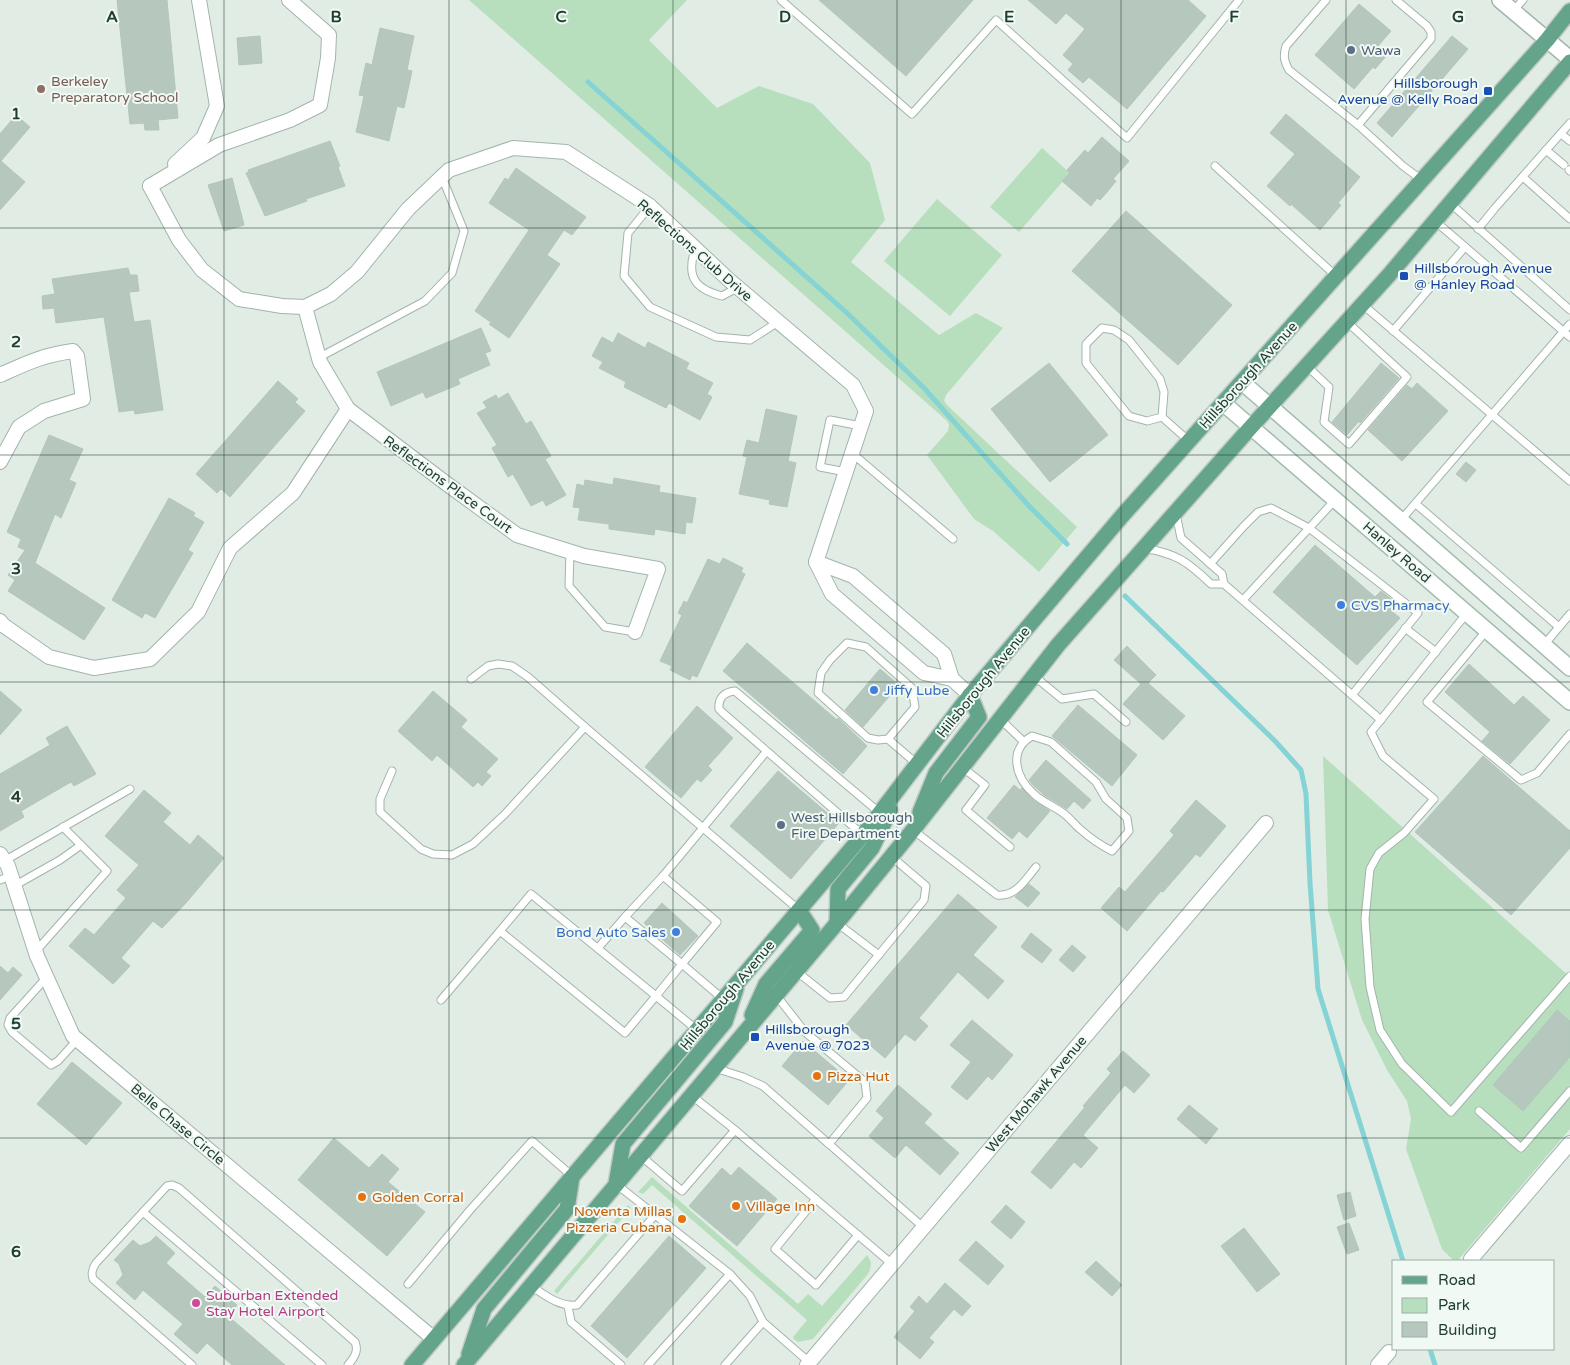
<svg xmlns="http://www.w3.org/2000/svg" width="1570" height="1365" font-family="'Varela Round',sans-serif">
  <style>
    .green { fill: #b8dfbd }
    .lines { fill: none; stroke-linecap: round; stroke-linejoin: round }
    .stream { stroke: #85d3d4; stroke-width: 5 }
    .building { fill: #b6c7be; stroke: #b3c6bc }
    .service-casing { stroke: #a3b4ac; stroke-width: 9 }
    .minor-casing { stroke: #a3b4ac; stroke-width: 16 }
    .tertiary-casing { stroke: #a3b4ac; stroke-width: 18 }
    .secondary-casing { stroke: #a1bcaf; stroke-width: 18 }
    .primary-casing { stroke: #c1c9c6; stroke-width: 18 }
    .service { stroke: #fff; stroke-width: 7 }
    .minor { stroke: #fff; stroke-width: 14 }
    .tertiary { stroke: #fff; stroke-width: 15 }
    .secondary { stroke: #fff; stroke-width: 15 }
    .primary { stroke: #63a48b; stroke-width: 15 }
    .grid { fill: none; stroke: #203e32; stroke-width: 1; stroke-opacity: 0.55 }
    .service-dot { fill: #5c6f8a; stroke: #f1f9f4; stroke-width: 2 }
    .education-dot { fill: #8d6e63; stroke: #f1f9f4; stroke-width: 2 }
    .transit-dot { fill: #1a4fb4; stroke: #f1f9f4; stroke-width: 2 }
    .shop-dot { fill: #3f7fe0; stroke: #f1f9f4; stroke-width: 2 }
    .food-dot { fill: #e8710a; stroke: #f1f9f4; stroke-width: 2 }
    .hotel-dot { fill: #d1479c; stroke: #f1f9f4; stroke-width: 2 }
    .labels { text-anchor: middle; stroke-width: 4; stroke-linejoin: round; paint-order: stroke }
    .service-label { font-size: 14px; fill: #4e5e75; stroke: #f1f9f4; text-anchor: start }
    .education-label { font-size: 14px; fill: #785e54; stroke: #f1f9f4; text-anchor: start }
    .transit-label { font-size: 14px; fill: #164399; stroke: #f1f9f4; text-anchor: start }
    .street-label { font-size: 14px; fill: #203e32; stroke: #f1f9f4 }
    .shop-label { font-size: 14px; fill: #366cbe; stroke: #f1f9f4; text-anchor: start }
    .food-label { font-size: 14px; fill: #c56008; stroke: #f1f9f4; text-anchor: start }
    .hotel-label { font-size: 14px; fill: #b23c85; stroke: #f1f9f4; text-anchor: start }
    .grid-label { font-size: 16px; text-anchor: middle; font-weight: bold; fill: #203e32; stroke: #f1f9f4; stroke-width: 4; stroke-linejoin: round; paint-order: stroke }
  </style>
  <rect width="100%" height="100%" fill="#e1ece5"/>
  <!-- green -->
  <g class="green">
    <polygon points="469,0 687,0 649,40 717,108 759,86 813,104 870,163 885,220 851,262 939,335 976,313 1003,328 946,395 944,401 947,405 1077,527 1039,572 993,531 974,519 927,455 948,431 949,424 946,420"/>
    <polygon points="1042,148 1070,173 1019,232 990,207"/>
    <polygon points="937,199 1002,255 950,316 884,261"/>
    <polygon points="1323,756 1570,977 1570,1129 1459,1259 1462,1261 1454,1261 1442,1249 1406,1149 1411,1119 1407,1101 1387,1070 1362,1020 1328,910"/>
    <path d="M652,1177L798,1304L808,1294L822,1306L867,1255C872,1262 872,1266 868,1274L813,1339L798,1342L794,1339L793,1337L807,1320L652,1185L643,1194L638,1192Z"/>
    <polygon points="628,1205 631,1208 557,1294 554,1291"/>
  </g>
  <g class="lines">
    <!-- stream -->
    <g class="stream">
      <polyline points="588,82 847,313 924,388 1029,506 1067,544"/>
      <polyline points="1125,596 1275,741 1301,770 1306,794 1310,883 1318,989 1403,1261"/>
      <polyline points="1430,1349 1435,1365"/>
    </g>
  </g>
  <!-- building -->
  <g class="building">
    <polygon points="117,0 167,0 178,118 158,120 159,130 145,130 144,123 130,124"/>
    <polygon points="819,0 973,0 906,76"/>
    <polygon points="1028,0 1188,0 1206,16 1127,109 1089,77 1083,83 1068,70 1073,64 1063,55 1085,29 1066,13 1056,24"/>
    <polygon points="1359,4 1391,31 1378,46 1388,54 1375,69 1373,67 1354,89 1315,55"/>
    <polygon points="380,28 414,36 407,70 412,71 404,108 397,106 389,141 356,132 364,96 359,95 366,63 372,65"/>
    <polygon points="260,36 262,63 239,65 237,38"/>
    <polygon points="1452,36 1468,49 1392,137 1377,123"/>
    <polygon points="1286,114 1360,177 1338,203 1341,205 1320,230 1291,204 1290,206 1267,186 1295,154 1270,133"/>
    <polygon points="16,115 30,127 1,161 25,182 0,210 0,134"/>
    <polygon points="1102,137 1129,161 1113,179 1116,181 1108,191 1100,200 1097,198 1091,206 1062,181 1070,173 1067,170 1085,150 1088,153"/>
    <polygon points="330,141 340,166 338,167 345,186 306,199 307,201 265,216 246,173 249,172 248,170"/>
    <polygon points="516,168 586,217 572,235 564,230 547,255 560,264 509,338 489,324 492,323 475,311 529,230 489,203 505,178 508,180"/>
    <polygon points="232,178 244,225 224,231 208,185"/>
    <polygon points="1126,211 1232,305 1178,365 1072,271"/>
    <polygon points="128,268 130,275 137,275 139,291 129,292 134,322 150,320 163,410 135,414 134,410 119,412 104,317 56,323 54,308 43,309 42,296 55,294 52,279"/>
    <polygon points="481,328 491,351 485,353 490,365 458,379 460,384 426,398 423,392 391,406 377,372"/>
    <polygon points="618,333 645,348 648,342 689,363 686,369 713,383 707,394 712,397 700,420 669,403 666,408 624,387 626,382 599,368 603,362 592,356 602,337 613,343"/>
    <polygon points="1049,363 1108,435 1050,482 991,409"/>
    <polygon points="1381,363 1399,378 1360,423 1359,421 1347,435 1332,422"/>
    <polygon points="278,381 298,399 295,402 305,411 230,497 221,489 217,493 196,474"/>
    <polygon points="1417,383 1448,411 1402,461 1368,430 1407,385 1412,389"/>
    <polygon points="508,393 526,424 531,421 551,456 545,459 566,495 546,506 543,500 531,506 513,474 508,477 492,448 497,445 477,413 487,408 483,402 496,395 498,399"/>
    <polygon points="766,409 797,416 788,461 796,463 787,507 769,504 770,500 739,494 747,457 743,456 747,440 759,443"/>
    <polygon points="49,435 83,449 69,480 76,483 61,518 55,514 35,563 105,608 84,640 8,591 15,580 8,575 25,550 18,547 21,539 7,532"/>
    <polygon points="1466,462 1476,470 1466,482 1456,474"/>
    <polygon points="614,478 660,486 659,492 696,498 692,523 686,522 685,534 655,529 654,535 609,529 609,524 578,520 580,508 573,507 577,484 584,486 585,480 613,485"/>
    <polygon points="169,498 195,513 193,516 204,522 188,550 193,553 155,618 145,613 142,618 112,600"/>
    <polygon points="1315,545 1375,597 1381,591 1396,603 1390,610 1400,618 1357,665 1273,592"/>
    <polygon points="723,558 743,568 741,572 745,574 697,677 692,675 690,680 670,670 672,666 660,661 682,615 678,613 684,601 687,603 708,559 720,564"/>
    <polygon points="747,643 837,720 838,718 867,746 843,774 723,671"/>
    <polygon points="1127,646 1156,675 1148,683 1185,716 1163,740 1123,704 1141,684 1114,660"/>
    <polygon points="1469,664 1514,705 1523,696 1550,720 1510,764 1482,741 1490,732 1445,692"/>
    <polygon points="880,669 899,685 863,727 845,710"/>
    <polygon points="0,691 22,710 0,735"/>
    <polygon points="433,691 467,720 461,727 498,759 486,772 491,776 482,786 478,782 473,787 437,755 432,761 398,731"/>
    <polygon points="1078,705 1137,755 1112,786 1052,736"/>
    <polygon points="697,706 733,738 708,766 712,770 701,782 697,779 681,798 645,767"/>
    <polygon points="67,726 96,774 74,786 71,782 21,811 24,817 0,831 0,774 50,745 46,738"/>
    <polygon points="1483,756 1570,831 1570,848 1511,915 1415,832"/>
    <polygon points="1046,760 1091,800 1083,809 1074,801 1067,809 1044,795 1032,784 1029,780"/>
    <polygon points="778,771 839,823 791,879 730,826"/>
    <polygon points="1014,785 1020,790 1022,788 1034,801 1050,811 1027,838 1019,831 1012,839 987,818"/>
    <polygon points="144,790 171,813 163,822 190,845 198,835 224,858 185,904 162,928 153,921 121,958 130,966 113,984 69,946 85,928 94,935 126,898 117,890 139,865 105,836"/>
    <polygon points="1196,800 1226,826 1200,857 1196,854 1163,892 1161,891 1127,931 1101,908 1119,887 1125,892 1174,835 1170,831"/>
    <polygon points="1029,884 1040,893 1028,907 1015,897"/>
    <polygon points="958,894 997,927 973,955 1004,981 988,999 958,972 919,1018 928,1026 915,1041 905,1034 885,1058 846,1025"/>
    <polygon points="662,903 698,936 680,955 644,923"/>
    <polygon points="1031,933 1052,950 1042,963 1021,947"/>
    <polygon points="1072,945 1086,957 1073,972 1059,960"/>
    <polygon points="0,966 8,973 13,967 22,975 0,1000"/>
    <polygon points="1557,1010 1570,1021 1570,1057 1523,1111 1493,1085"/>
    <polygon points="972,1020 1013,1055 992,1080 988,1076 967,1100 951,1087 971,1062 950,1045"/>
    <polygon points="803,1041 849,1080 828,1105 782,1066"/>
    <polygon points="1123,1051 1150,1075 1134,1093 1125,1085 1083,1135 1098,1148 1081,1168 1074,1162 1051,1189 1031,1172 1085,1107 1083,1106 1111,1073 1107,1069"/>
    <polygon points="72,1062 122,1103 86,1145 37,1104"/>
    <polygon points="898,1085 932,1114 924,1123 959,1153 940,1175 906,1145 895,1158 869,1136 884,1118 876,1111"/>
    <polygon points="1189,1105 1218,1129 1206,1144 1177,1119"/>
    <polygon points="334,1138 369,1168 382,1154 399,1169 388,1182 425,1212 387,1256 298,1180"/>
    <polygon points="739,1167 777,1199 737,1246 689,1206 722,1168 731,1176"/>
    <polygon points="1350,1192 1356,1216 1344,1220 1337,1195"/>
    <polygon points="1006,1205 1025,1222 1011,1239 991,1222"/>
    <polygon points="1349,1223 1359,1250 1347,1254 1337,1227"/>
    <polygon points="1244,1228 1280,1274 1257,1292 1221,1246"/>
    <polygon points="156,1236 175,1253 166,1263 205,1297 215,1286 237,1305 228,1316 285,1365 232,1365 207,1343 197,1354 174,1334 183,1324 143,1290 135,1300 116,1283 123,1275 119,1264 114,1260 133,1240 140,1246 150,1242"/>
    <polygon points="669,1236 706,1268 627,1358 591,1326"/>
    <polygon points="976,1241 1004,1266 988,1285 959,1260"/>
    <polygon points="1096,1261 1122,1285 1112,1296 1085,1272"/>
    <polygon points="945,1283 971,1306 962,1316 954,1309 929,1338 934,1342 920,1359 894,1337 915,1311 910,1307 919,1296 927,1304"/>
  </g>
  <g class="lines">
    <defs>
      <g id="service">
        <polyline points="781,0 912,114 996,20 1127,138 1239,0"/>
        <path d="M1326,0L1286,46C1283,56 1284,61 1289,70L1358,125L1403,166L1422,180"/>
        <polyline points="1513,11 1523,0"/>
        <polyline points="1358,125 1431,39 1431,32 1427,26 1396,0"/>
        <polyline points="1561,134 1570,141"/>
        <polyline points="1546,150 1564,165"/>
        <polyline points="1215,166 1336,276"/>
        <polyline points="1569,170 1570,171"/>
        <polyline points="1523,177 1570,219"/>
        <polyline points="1450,203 1570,310"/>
        <polyline points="650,206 628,233 624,276 650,307 716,337 750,340 778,322"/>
        <polyline points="1435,221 1570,337"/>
        <polyline points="1478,229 1495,208 1570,123"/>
        <path d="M695,249C686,277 695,289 722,296L737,288"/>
        <polyline points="1362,304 1570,481"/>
        <polygon points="1102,328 1114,330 1129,340 1160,379 1164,392 1162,417 1147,421 1129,416 1086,363 1086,344"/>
        <polyline points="1393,331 1465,247"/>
        <polyline points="318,358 425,301 452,273 464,231 442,177"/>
        <polyline points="1307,366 1329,387 1324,422 1349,444 1407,377 1347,322"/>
        <polyline points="1162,417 1189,441"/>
        <polyline points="853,454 953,539"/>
        <polyline points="846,472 820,467 830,420 861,426"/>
        <polyline points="1416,504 1559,627"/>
        <polyline points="1176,514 1181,538 1222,574 1224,584 1381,720"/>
        <polyline points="1401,520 1570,324"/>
        <path d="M1144,548C1177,554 1187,561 1211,584H1224"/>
        <polyline points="570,552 569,586 605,627 635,632"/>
        <polyline points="1210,564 1243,527 1258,512 1271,508 1309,528 1418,613 1352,695"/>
        <polyline points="1243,600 1335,500"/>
        <polyline points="1467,613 1371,732 1383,756 1434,799 1404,833 1379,853 1370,869 1365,919 1370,987 1380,1030 1402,1064 1451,1112 1570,976"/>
        <polyline points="1405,628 1436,652"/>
        <polyline points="1487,630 1427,702 1521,780 1537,773 1570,734"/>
        <polyline points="1544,645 1570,614"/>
        <polyline points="1034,676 1062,699 1094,694 1126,722"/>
        <polyline points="1000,719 1023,741"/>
        <polyline points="585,727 799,910"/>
        <path d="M1032,736L1051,742L1096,782L1106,799L1127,818L1129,831L1112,851C1100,845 1090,838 1080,829C1074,824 1069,817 1063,813C1054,806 1042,802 1034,794C1015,777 1008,750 1032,736Z"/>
        <polyline points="888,739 915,707 912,688 866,647 847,643 830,660 821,673 818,693 868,738 878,740 888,739 917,764"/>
        <polyline points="962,767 985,785 966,810 1010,847"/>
        <polyline points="392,771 380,799 380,812 421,849 433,854 452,855 473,844 505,814 585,727 528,677 512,666 498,664 488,666 471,679"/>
        <path d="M913,830L997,895C1016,897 1025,880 1036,867"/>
        <path d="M863,835L723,713L719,709C718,698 724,692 735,691L880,813"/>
        <polyline points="4,861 130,789"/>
        <polyline points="663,876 625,917 682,964 656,996 531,894 500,931 625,1033 656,996 697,1030"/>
        <polyline points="0,880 11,876"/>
        <polyline points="14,886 60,860 81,845"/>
        <polyline points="837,923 879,955"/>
        <polyline points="598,948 625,917"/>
        <polyline points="36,951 107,871 63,827"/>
        <polyline points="796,971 830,998 844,997 924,900 926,886 892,857"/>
        <polyline points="47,977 10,1018 8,1025 12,1032 51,1065 58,1061 78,1039"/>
        <polyline points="723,999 682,964 717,922 663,876 766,752"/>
        <polyline points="441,1000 500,931"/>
        <polyline points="715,1068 743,1077 763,1086 829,1144 867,1098 865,1082 805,1032 776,995"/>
        <polyline points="691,1095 735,1130"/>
        <polyline points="1479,1111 1521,1148 1570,1091"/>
        <polyline points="829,1144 923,1227"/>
        <polyline points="641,1156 682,1191 735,1130 892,1264"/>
        <polyline points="616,1184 730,1274 750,1296 763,1322 809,1362"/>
        <polyline points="816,1199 775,1249 816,1285 858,1235"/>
        <polyline points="143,1212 322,1365"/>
        <polyline points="408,1284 470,1210 532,1141 572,1176"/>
        <path d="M531,1286C545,1295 559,1307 577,1305L655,1215"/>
        <polyline points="568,1306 571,1322 621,1365"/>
        <path d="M192,1365L93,1279C91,1273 92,1269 96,1263L167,1186L172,1185L179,1188L355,1342C359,1351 354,1358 348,1365"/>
        <polyline points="648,1365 730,1274"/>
        <polyline points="725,1365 763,1322"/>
      </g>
      <g id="minor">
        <polyline points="175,164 203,138 217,106 199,0"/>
        <polyline points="150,186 179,240 202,270 239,299 282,306 305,307 331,294 357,272 408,209 449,170 513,148 566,152 650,206 729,280 853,385 866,411 816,562 832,594 924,673 952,679 970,695"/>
        <polyline points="150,186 219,145 290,120 320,105 328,58 329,35 289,0"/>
        <polyline points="305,307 320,362 348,409 447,484 517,535 584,556 658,569 635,632"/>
        <path d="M0,375C27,363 43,355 73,351L77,356L83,399L44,411L19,427L0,462"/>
        <polyline points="816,562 853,576 944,654 952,679"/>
        <polyline points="0,621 3,625 49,657 94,668 150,659 198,612 230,548 293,493 348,409"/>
        <polyline points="0,854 8,866 37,956 73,1036 434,1339"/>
        <polyline points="1471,1259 1570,1143"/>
        <polyline points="807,1365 1266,823"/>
        <polyline points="1378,1365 1389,1352"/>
      </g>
      <polyline id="tertiary" points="1500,0 1570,59"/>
      <g id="secondary">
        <polyline points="1242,382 1570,668"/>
        <polyline points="1223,403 1570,702"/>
      </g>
      <g id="primary">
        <polyline points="920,812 936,773 979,717 970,695"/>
        <polyline points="837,923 838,889 872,848 890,810"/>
        <polyline points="752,1015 766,984 812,930 799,910"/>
        <polyline points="616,1184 623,1144 725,1022 736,989"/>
        <polyline points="469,1354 484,1309 567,1209 572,1177"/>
        <polyline points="412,1365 863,835 970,695 1122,516 1547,40 1570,11"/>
        <polyline points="464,1365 837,923 913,830 1058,645 1251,427 1389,275 1570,62"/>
      </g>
    </defs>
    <!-- service casing -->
    <use href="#service" class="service-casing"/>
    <!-- minor casing -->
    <use href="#minor" class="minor-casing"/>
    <!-- tertiary casing -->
    <use href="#tertiary" class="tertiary-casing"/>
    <!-- secondary casing -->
    <use href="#secondary" class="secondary-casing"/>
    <!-- primary casing -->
    <use href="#primary" class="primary-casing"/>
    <!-- service -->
    <use href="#service" class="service"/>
    <!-- minor -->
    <use href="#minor" class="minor"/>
    <!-- tertiary -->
    <use href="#tertiary" class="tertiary"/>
    <!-- secondary -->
    <use href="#secondary" class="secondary"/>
    <!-- primary -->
    <use href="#primary" class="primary"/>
  </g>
  <!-- grid -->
  <path class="grid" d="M224,0V1365M449,0V1365M673,0V1365M897,0V1365M1121,0V1365M1346,0V1365M0,228H1570M0,455H1570M0,682H1570M0,910H1570M0,1138H1570"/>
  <!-- markers -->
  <g class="service-dot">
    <circle cx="1351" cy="50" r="5"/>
    <circle cx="781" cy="825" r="5"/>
  </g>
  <circle class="education-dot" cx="41" cy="89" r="5"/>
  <g class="transit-dot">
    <rect x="1483" y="86" width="10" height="10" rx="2.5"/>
    <rect x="1399" y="271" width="10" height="10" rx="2.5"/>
    <rect x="750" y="1032" width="10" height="10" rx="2.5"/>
  </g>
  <g class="shop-dot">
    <circle cx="1341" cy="605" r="5"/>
    <circle cx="874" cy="690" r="5"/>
    <circle cx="676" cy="932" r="5"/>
  </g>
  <g class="food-dot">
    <circle cx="817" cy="1076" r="5"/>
    <circle cx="362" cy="1197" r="5"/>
    <circle cx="736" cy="1206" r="5"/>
    <circle cx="682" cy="1219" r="5"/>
  </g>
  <circle class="hotel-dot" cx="196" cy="1303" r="5"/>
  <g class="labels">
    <!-- service labels -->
    <g class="service-label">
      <text x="1361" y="55">Wawa</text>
      <text x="791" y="822">West Hillsborough<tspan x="791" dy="16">Fire Department</tspan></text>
    </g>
    <!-- education labels -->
    <g class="education-label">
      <text x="51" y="86">Berkeley<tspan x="51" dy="16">Preparatory School</tspan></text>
    </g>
    <!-- transit labels -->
    <g class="transit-label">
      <text x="1478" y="88" text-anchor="end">Hillsborough<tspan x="1478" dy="16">Avenue @ Kelly Road</tspan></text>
      <text x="1414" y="273">Hillsborough Avenue<tspan x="1414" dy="16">@ Hanley Road</tspan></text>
      <text x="765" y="1034">Hillsborough<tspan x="765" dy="16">Avenue @ 7023</tspan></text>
    </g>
    <!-- street labels -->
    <g class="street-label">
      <text transform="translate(695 250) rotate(41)" y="5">Reflections Club Drive</text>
      <text transform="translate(1248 375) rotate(-48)" y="5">Hillsborough Avenue</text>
      <text transform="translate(448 484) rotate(36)" y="5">Reflections Place Court</text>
      <text transform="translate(1397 552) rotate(41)" y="5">Hanley Road</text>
      <text transform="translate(983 682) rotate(-51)" y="5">Hillsborough Avenue</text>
      <text transform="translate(727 995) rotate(-50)" y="5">Hillsborough Avenue</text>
      <text transform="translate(1036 1094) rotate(-50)" y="5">West Mohawk Avenue</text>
      <text transform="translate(178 1124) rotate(40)" y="5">Belle Chase Circle</text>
    </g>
    <!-- shop labels -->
    <g class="shop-label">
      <text x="1351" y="610">CVS Pharmacy</text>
      <text x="884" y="695">Jiffy Lube</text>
      <text x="666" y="937" text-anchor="end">Bond Auto Sales</text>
    </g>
    <!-- food labels -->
    <g class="food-label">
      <text x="827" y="1081">Pizza Hut</text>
      <text x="372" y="1202">Golden Corral</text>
      <text x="746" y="1211">Village Inn</text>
      <text x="672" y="1216" text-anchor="end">Noventa Millas<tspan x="672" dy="16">Pizzeria Cubana</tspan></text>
    </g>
    <!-- hotel labels -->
    <g class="hotel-label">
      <text x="206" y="1300">Suburban Extended<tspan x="206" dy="16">Stay Hotel Airport</tspan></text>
    </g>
  </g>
  <g class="grid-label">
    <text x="112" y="22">A</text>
    <text x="336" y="22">B</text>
    <text x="561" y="22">C</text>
    <text x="785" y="22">D</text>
    <text x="1009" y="22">E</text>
    <text x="1234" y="22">F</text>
    <text x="1458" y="22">G</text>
    <text x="16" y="119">1</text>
    <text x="16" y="347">2</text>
    <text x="16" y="574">3</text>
    <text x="16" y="802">4</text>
    <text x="16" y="1029">5</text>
    <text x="16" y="1257">6</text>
  </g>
  <!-- legend -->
  <rect x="1392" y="1260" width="162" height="90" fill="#f1f9f4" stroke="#9daea6"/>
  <rect x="1402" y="1276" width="25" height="8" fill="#63a48b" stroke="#9daea6"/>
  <text x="1438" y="1285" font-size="15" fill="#203e32">Road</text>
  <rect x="1402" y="1298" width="25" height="15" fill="#b8dfbd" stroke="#9daea6"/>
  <text x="1438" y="1310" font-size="15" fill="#203e32">Park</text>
  <rect x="1402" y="1322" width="25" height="15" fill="#b6c7be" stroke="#9daea6"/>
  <text x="1438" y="1335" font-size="15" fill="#203e32">Building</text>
</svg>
